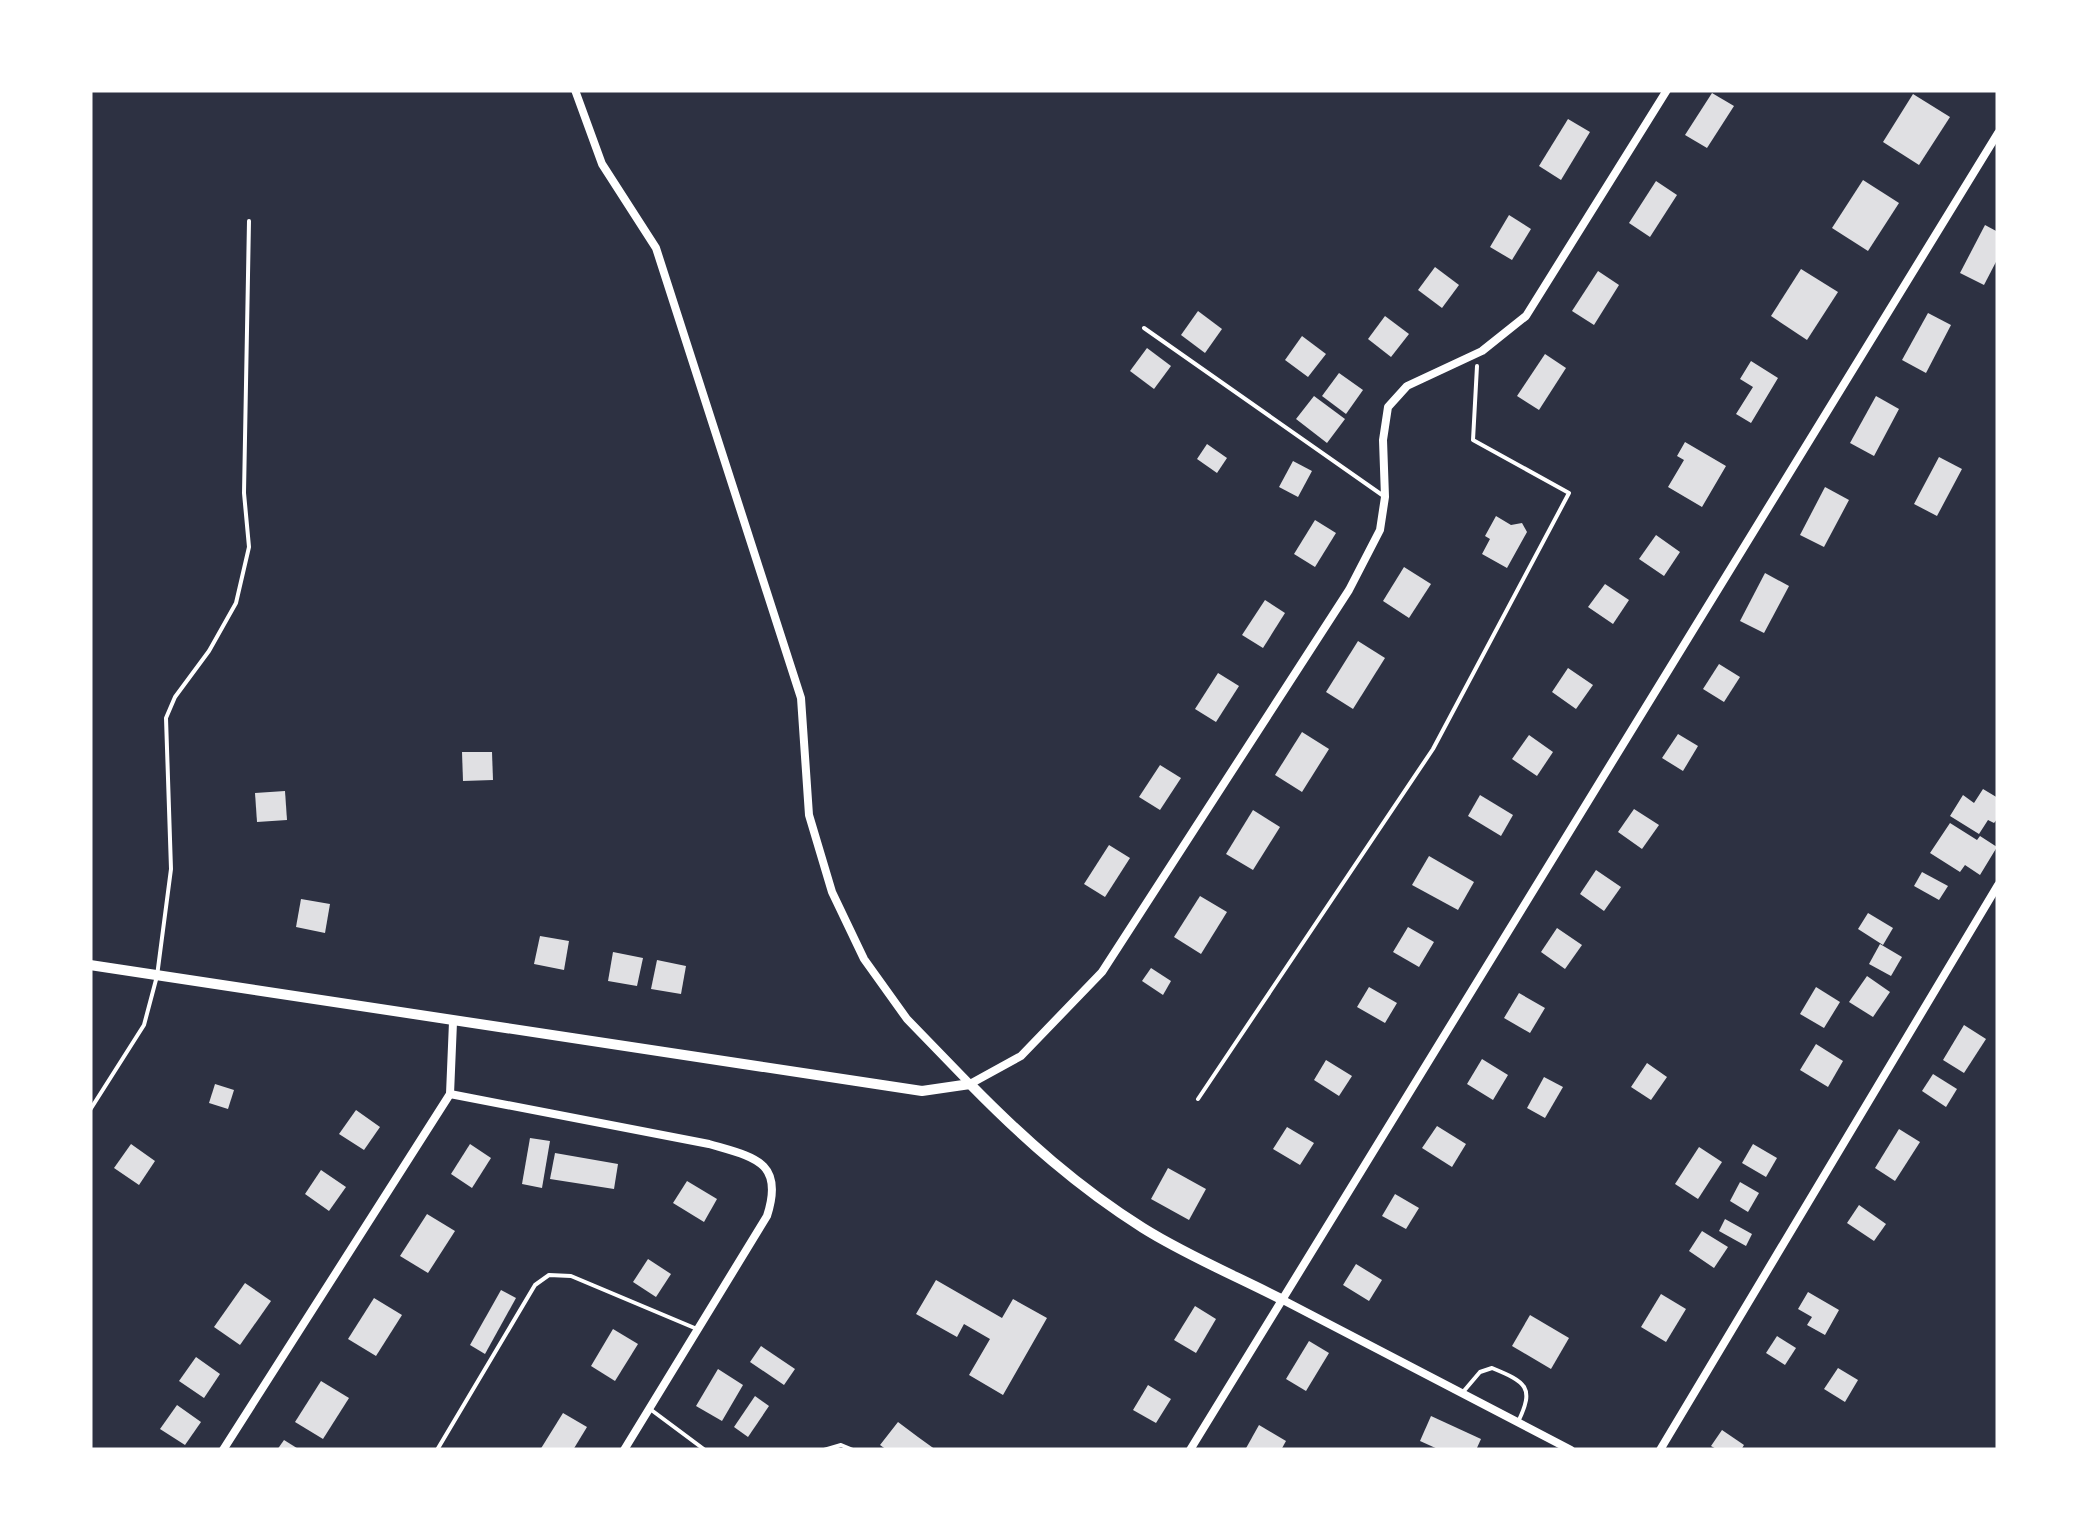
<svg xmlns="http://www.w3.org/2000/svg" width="2088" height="1540" font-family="'Nunito Sans',sans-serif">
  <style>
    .building { fill: #e0e0e3 }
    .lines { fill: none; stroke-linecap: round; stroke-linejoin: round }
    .path { stroke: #fff; stroke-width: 4 }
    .service { stroke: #fff; stroke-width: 4 }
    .minor { stroke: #fff; stroke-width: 8 }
    .tertiary { stroke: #fff; stroke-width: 10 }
  </style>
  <rect width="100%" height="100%" fill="#2d3142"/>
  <!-- building -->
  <g class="building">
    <polygon points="1712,93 1734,106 1707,148 1685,135"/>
    <polygon points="1913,94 1950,117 1919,165 1883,142"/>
    <polygon points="1568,119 1590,132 1561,180 1539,166"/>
    <polygon points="1863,180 1899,203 1868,251 1832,228"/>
    <polygon points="1656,181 1677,195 1650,237 1629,223"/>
    <polygon points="1509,215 1531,229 1512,260 1490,247"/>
    <polygon points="1985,225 1998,232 1998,258 1984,285 1960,273"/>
    <polygon points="1435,267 1459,285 1442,308 1418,290"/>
    <polygon points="1801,269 1838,292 1807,340 1771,316"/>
    <polygon points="1598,271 1619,285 1594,325 1572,311"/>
    <polygon points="1198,311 1222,329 1205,353 1181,335"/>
    <polygon points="1928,313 1951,325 1926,373 1902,360"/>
    <polygon points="1385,316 1409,334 1391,357 1368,339"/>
    <polygon points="1302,336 1326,354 1308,377 1285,360"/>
    <polygon points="1147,348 1171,366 1154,389 1130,371"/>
    <polygon points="1545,354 1566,368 1539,410 1517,396"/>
    <polygon points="1751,361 1778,378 1751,423 1736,414 1753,387 1740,379"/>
    <polygon points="1339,373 1363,390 1346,414 1322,396"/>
    <polygon points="1314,396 1345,419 1327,443 1296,419"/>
    <polygon points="1876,396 1899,409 1874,456 1850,443"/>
    <polygon points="1685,442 1726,466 1702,507 1668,487 1684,460 1677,456"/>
    <polygon points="1207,444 1227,458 1217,473 1197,459"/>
    <polygon points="1939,457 1962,469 1937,516 1914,504"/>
    <polygon points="1293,461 1312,471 1298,497 1279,487"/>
    <polygon points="1825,487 1849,500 1824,547 1800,535"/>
    <polygon points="1496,516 1511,525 1522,523 1527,532 1507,568 1482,554 1490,539 1485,536"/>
    <polygon points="1315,520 1336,533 1315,567 1294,554"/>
    <polygon points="1656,535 1680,552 1664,576 1639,559"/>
    <polygon points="1404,567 1431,584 1409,618 1383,601"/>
    <polygon points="1765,573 1789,586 1764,633 1740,621"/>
    <polygon points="1605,584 1629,600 1613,624 1588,607"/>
    <polygon points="1265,600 1285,613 1263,648 1242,635"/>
    <polygon points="1358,641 1385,658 1353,709 1326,692"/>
    <polygon points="1719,664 1740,677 1724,702 1703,689"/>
    <polygon points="1568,668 1593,685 1576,709 1552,692"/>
    <polygon points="1218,673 1239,686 1216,722 1195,709"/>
    <polygon points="1302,732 1329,749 1302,792 1275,775"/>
    <polygon points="1678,734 1698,746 1683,771 1662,758"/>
    <polygon points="1529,735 1553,752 1537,776 1512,759"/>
    <polygon points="462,752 492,752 493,780 463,781"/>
    <polygon points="1160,765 1181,778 1160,810 1139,797"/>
    <polygon points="1983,789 1998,798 1998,818 1994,823 1988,820 1979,834 1950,816 1963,795 1974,803"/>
    <polygon points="285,791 287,820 257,822 255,793"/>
    <polygon points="1480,795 1513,815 1501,836 1468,816"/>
    <polygon points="1634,809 1659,825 1642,849 1618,832"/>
    <polygon points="1253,810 1280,827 1253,870 1226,854"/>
    <polygon points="1950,823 1977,840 1980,836 1997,847 1980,875 1965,865 1960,872 1930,853"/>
    <polygon points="1109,845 1130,858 1105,897 1084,884"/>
    <polygon points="1429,856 1474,882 1458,910 1412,885"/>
    <polygon points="1596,870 1621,887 1604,911 1580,894"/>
    <polygon points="1922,872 1948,886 1939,900 1914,886"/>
    <polygon points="1200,896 1227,912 1201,954 1174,937"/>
    <polygon points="301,899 330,904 325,933 296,927"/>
    <polygon points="1868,913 1893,928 1883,945 1858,929"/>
    <polygon points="1408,927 1434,942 1419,967 1393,952"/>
    <polygon points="1557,928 1582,945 1565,969 1541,952"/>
    <polygon points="540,936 569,941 564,970 534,964"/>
    <polygon points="1880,944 1902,957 1891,976 1869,964"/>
    <polygon points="613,952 643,958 637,986 608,981"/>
    <polygon points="657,960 686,966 681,994 651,989"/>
    <polygon points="1151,968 1171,981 1163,995 1142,981"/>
    <polygon points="1867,976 1890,992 1873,1017 1849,1002"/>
    <polygon points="1369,987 1397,1003 1385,1023 1357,1007"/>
    <polygon points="1816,987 1840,1002 1824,1028 1800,1014"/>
    <polygon points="1519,993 1545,1008 1530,1033 1504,1018"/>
    <polygon points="1964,1025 1986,1039 1964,1073 1943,1060"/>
    <polygon points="1816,1044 1843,1061 1828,1087 1800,1070"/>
    <polygon points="1482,1059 1508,1075 1493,1100 1467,1084"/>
    <polygon points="1326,1060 1352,1076 1339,1096 1314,1080"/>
    <polygon points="1647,1063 1667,1077 1651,1100 1631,1087"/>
    <polygon points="1933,1074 1957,1089 1946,1107 1922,1091"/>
    <polygon points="1544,1077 1563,1087 1545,1118 1527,1108"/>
    <polygon points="215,1084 234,1090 228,1109 209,1103"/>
    <polygon points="356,1110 380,1127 364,1150 339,1134"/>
    <polygon points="1437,1126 1466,1144 1452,1167 1422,1148"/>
    <polygon points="1287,1127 1314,1143 1300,1165 1273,1149"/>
    <polygon points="1899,1129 1920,1142 1895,1181 1875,1168"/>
    <polygon points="530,1138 550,1141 542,1188 522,1184"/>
    <polygon points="131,1144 155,1161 139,1185 114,1168"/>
    <polygon points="470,1144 491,1158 472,1188 451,1174"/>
    <polygon points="1753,1144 1777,1158 1766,1177 1742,1163"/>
    <polygon points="1699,1147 1722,1162 1698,1199 1675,1184"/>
    <polygon points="555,1153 618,1164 614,1189 550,1179"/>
    <polygon points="1168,1168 1206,1189 1189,1220 1151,1199"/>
    <polygon points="321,1170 346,1187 329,1211 305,1194"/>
    <polygon points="687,1181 717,1199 704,1222 673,1203"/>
    <polygon points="1740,1182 1759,1193 1748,1212 1730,1201"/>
    <polygon points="1395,1194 1419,1208 1406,1229 1382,1216"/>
    <polygon points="1859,1205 1886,1224 1874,1241 1847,1223"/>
    <polygon points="427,1214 455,1231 428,1273 400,1256"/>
    <polygon points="1725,1219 1752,1234 1746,1246 1719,1231"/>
    <polygon points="1702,1231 1728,1247 1714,1268 1689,1251"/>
    <polygon points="648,1259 671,1274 656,1297 633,1282"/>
    <polygon points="1356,1264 1382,1280 1369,1301 1343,1285"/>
    <polygon points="936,1280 1002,1318 1013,1299 1047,1318 1003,1395 969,1375 990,1339 964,1324 957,1337 916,1314"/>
    <polygon points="245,1283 271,1301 240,1345 214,1327"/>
    <polygon points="501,1290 516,1298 485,1354 470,1345"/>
    <polygon points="1808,1292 1839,1310 1825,1335 1807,1325 1812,1317 1798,1309"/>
    <polygon points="1661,1294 1686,1309 1666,1342 1641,1327"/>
    <polygon points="374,1298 402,1315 376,1356 348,1339"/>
    <polygon points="1195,1306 1216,1319 1196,1353 1174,1340"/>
    <polygon points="1530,1315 1569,1338 1551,1369 1512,1346"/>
    <polygon points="613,1329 638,1344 615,1381 591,1366"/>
    <polygon points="1777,1336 1796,1348 1785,1365 1766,1353"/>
    <polygon points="1309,1341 1329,1353 1306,1391 1286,1379"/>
    <polygon points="761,1346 795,1369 784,1385 750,1362"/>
    <polygon points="196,1357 220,1374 204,1398 179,1381"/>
    <polygon points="1838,1368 1858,1380 1845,1402 1824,1389"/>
    <polygon points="718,1369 743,1385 722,1421 696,1406"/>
    <polygon points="321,1381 349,1398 323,1439 295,1422"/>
    <polygon points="1148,1385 1171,1399 1156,1423 1133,1410"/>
    <polygon points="755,1396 769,1406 748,1437 734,1427"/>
    <polygon points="177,1405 201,1422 185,1445 160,1429"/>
    <polygon points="563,1413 587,1427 573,1450 540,1450"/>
    <polygon points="1431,1416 1481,1439 1476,1450 1440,1450 1420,1441"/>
    <polygon points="898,1422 918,1437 936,1450 887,1450 880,1445"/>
    <polygon points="1259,1425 1286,1441 1281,1450 1245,1450"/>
    <polygon points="1722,1430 1744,1445 1741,1450 1718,1450 1711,1446"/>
    <polygon points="284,1440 300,1450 277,1450"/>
  </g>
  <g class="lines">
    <!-- path -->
    <g class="path">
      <polyline points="1198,1099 1433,749 1569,493 1473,440 1477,366"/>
      <polyline points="824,1450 841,1445 853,1450"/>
    </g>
    <!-- service -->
    <g class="service">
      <polyline points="1144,328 1385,497"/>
      <polyline points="90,1110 144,1025 157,976 171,869 166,718 175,697 209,651 236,603 249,547 244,493 249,221"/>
      <path d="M1463,1392L1480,1372L1492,1368C1526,1382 1535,1387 1518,1422"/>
      <polyline points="650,1409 705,1450"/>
      <polyline points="437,1450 535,1285 549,1275 571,1276 697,1329"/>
    </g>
    <!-- minor -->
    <g class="minor">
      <polyline points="575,90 602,164 656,248 801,698 809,815 832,892 864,959 907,1019 970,1084 1021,1056 1102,972 1349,590 1380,530 1385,497 1383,440 1388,407 1407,386 1482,351 1526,316 1667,90"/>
      <path d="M450,1094L709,1144C753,1157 785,1161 767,1216L624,1450"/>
      <polyline points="1281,1299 1571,1450"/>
      <polyline points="223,1450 450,1094 453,1022"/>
      <polyline points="1190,1450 1998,133"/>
      <polyline points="1660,1450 1998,885"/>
    </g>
    <!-- tertiary -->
    <path class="tertiary" d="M90,965L922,1091L970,1084C1024,1139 1078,1187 1143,1228C1186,1255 1236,1276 1281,1299"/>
  </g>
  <!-- border -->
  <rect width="2088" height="1540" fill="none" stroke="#ffffff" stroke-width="185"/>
</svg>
